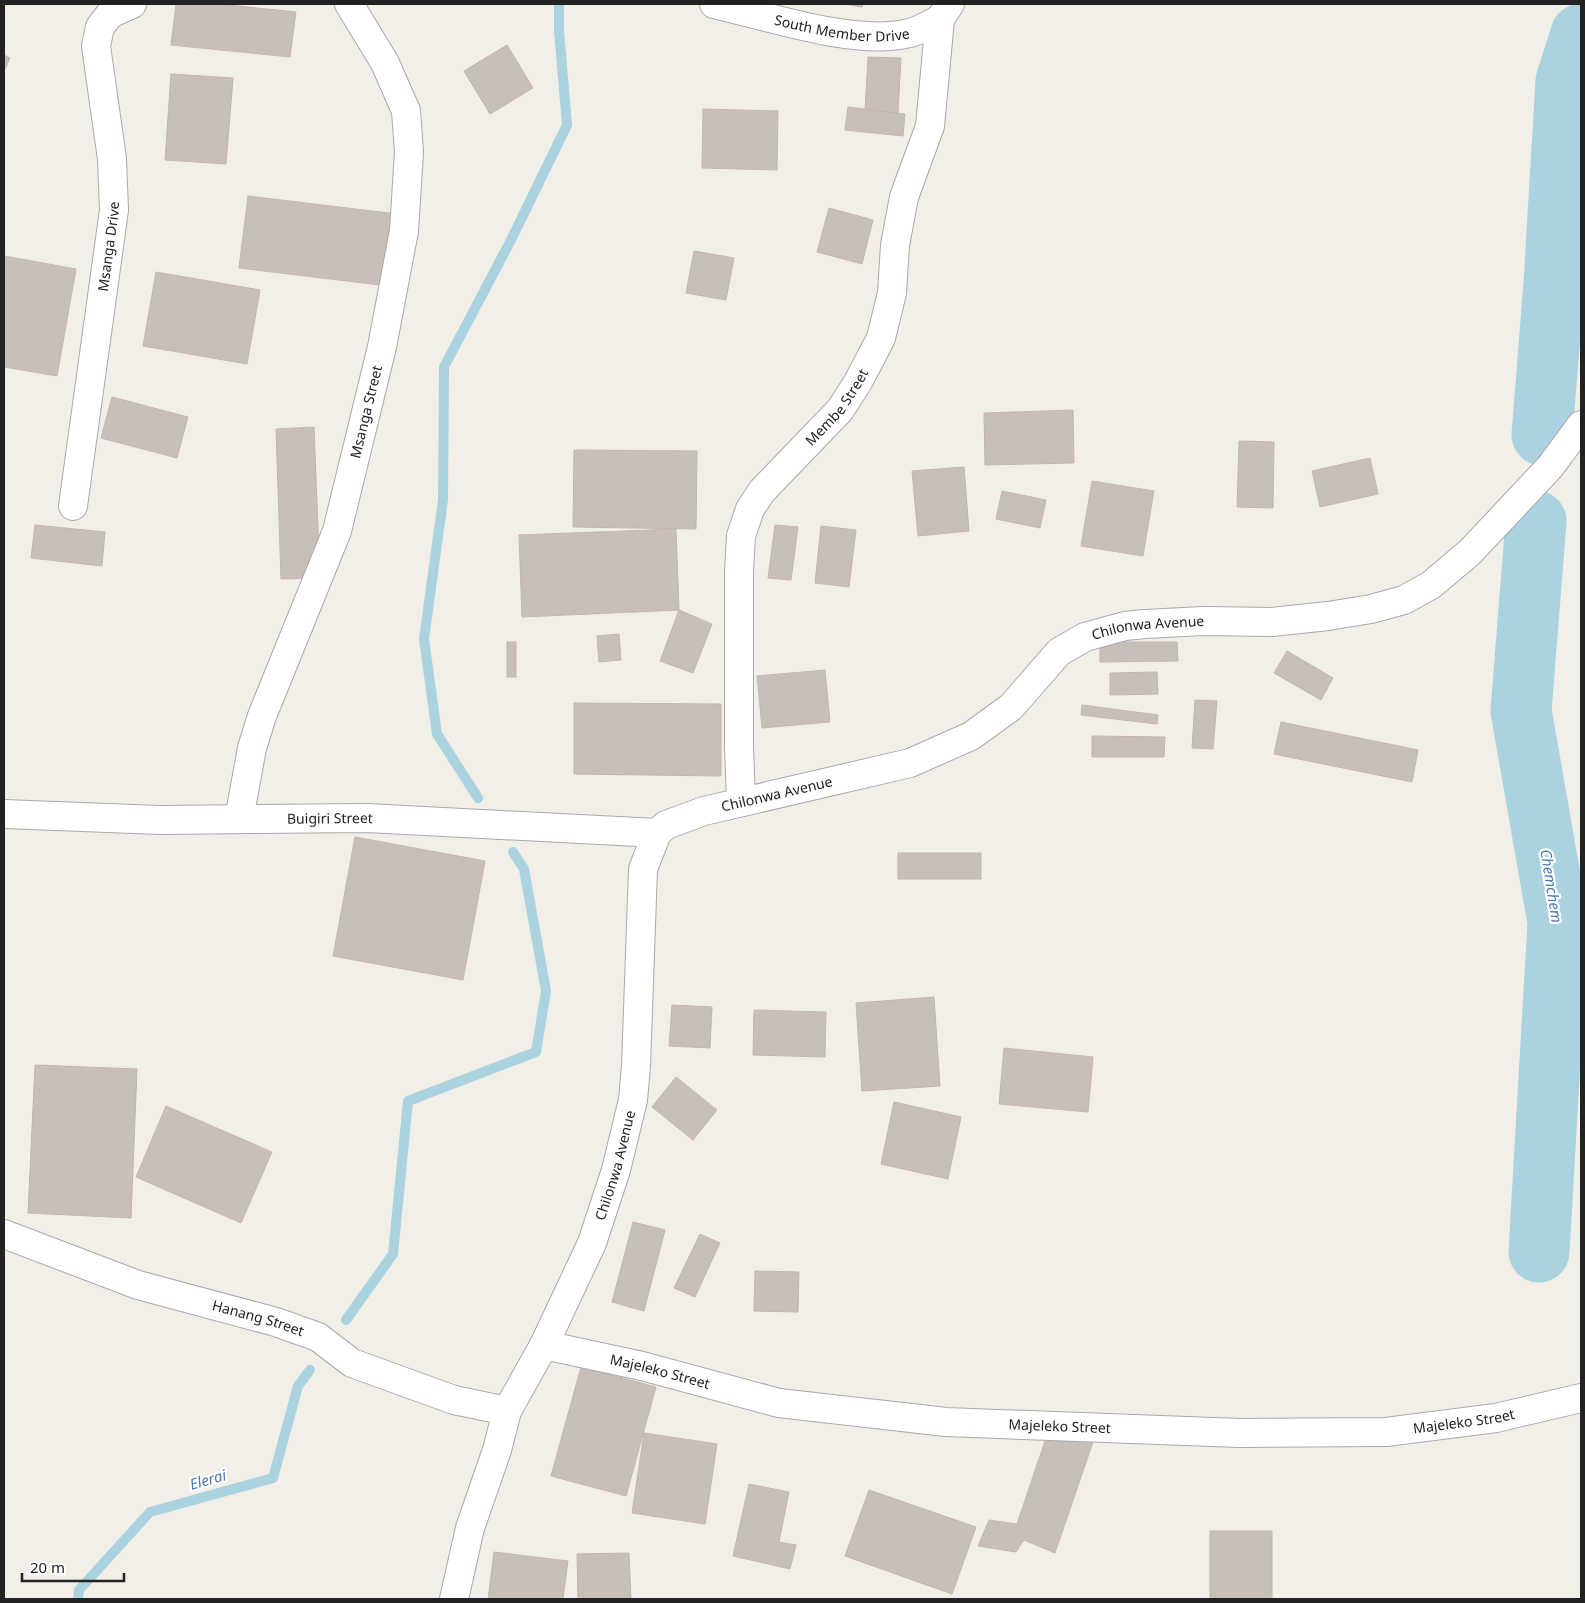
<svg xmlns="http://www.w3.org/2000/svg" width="1585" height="1603" font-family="'Noto Sans',sans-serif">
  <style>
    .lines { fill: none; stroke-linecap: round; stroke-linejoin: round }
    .stream { stroke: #aad3df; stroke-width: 10 }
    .river { stroke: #aad3df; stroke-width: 61 }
    .building { fill: #c7bfb8; stroke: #c4b6ab }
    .minor-casing { stroke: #a9a9a9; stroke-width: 30 }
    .minor { stroke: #fff; stroke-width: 28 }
    .labels { text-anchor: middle; stroke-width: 4.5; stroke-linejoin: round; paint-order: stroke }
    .street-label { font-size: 14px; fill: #222; stroke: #fff }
    .water-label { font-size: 15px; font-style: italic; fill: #4a7aab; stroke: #fff }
  </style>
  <rect width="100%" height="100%" fill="#f2efe9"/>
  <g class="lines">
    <!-- stream -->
    <g class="stream">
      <polyline points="478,798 437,734 424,639 443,500 444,367 511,240 567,125 559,31 559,4"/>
      <polyline points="346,1320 393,1254 408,1101 536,1052 546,991 524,869 513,852"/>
      <polyline points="78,1599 79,1590 150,1512 273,1478 298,1386 310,1370"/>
    </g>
    <!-- river -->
    <g class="river">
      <polyline points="1542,435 1554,283 1566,81 1581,34"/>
      <polyline points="1536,521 1521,711 1558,922 1539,1252"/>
    </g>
  </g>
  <!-- building -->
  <g class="building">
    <polygon points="176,4 219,4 296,12 290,57 171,45"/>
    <polygon points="845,4 863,4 862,7"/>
    <polygon points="507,45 533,88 490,114 464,71"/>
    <polygon points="4,55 10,58 4,71"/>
    <polygon points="868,57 901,58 898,113 865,111"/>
    <polygon points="171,74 233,78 226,164 165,160"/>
    <polygon points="848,107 905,114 903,136 845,130"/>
    <polygon points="703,109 778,111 777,170 702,168"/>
    <polygon points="248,196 397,214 388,286 239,268"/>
    <polygon points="829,208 873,220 862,264 817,252"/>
    <polygon points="694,251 734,258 726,300 686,293"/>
    <polygon points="4,256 76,269 57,376 4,367"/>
    <polygon points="156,272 260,290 247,364 143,346"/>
    <polygon points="112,397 188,417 177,458 101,438"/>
    <polygon points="1073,410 1074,463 985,465 984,413"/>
    <polygon points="314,427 320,578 281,579 276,429"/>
    <polygon points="1239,441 1274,442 1273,508 1237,507"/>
    <polygon points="574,450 697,451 696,529 573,527"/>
    <polygon points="1370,458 1378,494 1320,507 1312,471"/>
    <polygon points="964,467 969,531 918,536 912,471"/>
    <polygon points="1092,481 1154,491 1143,556 1081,546"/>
    <polygon points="1002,491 1046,500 1040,528 996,519"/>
    <polygon points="35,525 105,532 102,566 31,558"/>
    <polygon points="775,525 798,527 791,580 768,578"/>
    <polygon points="821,526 856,530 849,587 815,583"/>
    <polygon points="676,529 679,610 522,617 519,535"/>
    <polygon points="679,610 712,624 693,673 660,661"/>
    <polygon points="619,634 621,660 599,662 597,636"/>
    <rect x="507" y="642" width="9" height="35"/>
    <polygon points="1100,642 1177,642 1178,661 1100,662"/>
    <polygon points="1287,651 1333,678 1321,700 1274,673"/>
    <polygon points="825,670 830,722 762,728 757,676"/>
    <polygon points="1157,672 1158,694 1110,695 1110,673"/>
    <polygon points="1195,700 1217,701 1213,749 1192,748"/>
    <polygon points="574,703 721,704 721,776 574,774"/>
    <polygon points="1082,705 1158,715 1157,724 1081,715"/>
    <polygon points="1281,722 1418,750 1412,782 1274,754"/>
    <polygon points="1092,736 1165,737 1164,757 1092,757"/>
    <polygon points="355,837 485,861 463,980 333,956"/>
    <rect x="898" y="853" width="83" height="26"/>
    <polygon points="934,997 940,1086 862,1091 856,1003"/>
    <polygon points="672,1005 712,1007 710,1048 669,1046"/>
    <polygon points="754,1010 826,1012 825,1057 753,1055"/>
    <polygon points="1004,1048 1093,1057 1088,1112 999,1104"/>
    <polygon points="35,1065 137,1069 131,1218 28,1213"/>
    <polygon points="676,1077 717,1110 693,1140 652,1107"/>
    <polygon points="894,1102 961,1117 948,1179 881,1164"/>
    <polygon points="166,1106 272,1152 241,1223 136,1177"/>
    <polygon points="633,1222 665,1230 644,1311 612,1302"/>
    <polygon points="700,1234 720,1243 695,1297 674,1288"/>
    <polygon points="755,1271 799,1272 798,1312 754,1311"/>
    <polygon points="581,1367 656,1387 626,1496 551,1476"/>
    <polygon points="644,1433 717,1444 705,1524 632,1513"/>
    <polygon points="1046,1438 1093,1442 1055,1553 1024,1540 1016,1552 978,1546 989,1520 1017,1524"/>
    <polygon points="749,1484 789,1492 779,1542 796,1545 790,1569 733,1556"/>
    <polygon points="869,1490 976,1527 952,1594 845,1556"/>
    <rect x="1210" y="1531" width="62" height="68"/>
    <polygon points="494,1552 568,1561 563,1599 488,1599"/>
    <polygon points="629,1553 631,1599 578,1599 577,1554"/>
  </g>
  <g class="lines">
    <defs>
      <g id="minor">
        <path id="s1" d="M714,4C767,16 852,45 905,34C918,32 929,25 940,19"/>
        <path id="s2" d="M73,506L114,210L112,159L96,46L100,27L110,14L132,4"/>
        <path id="s3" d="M741,802L739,746V572L741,536L750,509L762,491L840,410L858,382L881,338L892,293L895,245L904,197L930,126L940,19L950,4"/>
        <path id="s4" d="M4,814L160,820L367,818L657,833"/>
        <path id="s5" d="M239,819L252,748L262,716L337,531L382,347L404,231L409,152L406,111L385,63L349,4"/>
        <path id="s6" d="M4,1234L138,1285L276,1322L318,1337L352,1363L454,1400L507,1411"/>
        <path id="s7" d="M544,1345L642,1366L779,1403L946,1422L1240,1433L1386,1432L1496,1418L1581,1398"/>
        <path id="s8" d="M454,1599L470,1528L497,1450L507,1411L544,1345L592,1243L616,1170L633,1100L636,1066L643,869L657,833L666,825L704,811L910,763L971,736L1011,707L1059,652L1085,637L1125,626L1145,624L1203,621L1272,622L1328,616L1371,609L1404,600L1431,585L1470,552L1550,467L1581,425"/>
      </g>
    </defs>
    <!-- minor casing -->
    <use href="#minor" class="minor-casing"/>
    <!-- minor -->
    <use href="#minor" class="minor"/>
  </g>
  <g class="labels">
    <!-- street labels -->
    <g class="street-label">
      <text dy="5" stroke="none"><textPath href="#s1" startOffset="131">South Member Drive</textPath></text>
      <text dy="5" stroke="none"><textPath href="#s2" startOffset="262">Msanga Drive</textPath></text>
      <text dy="5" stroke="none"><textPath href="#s3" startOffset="429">Membe Street</textPath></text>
      <text dy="5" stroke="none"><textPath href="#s5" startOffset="428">Msanga Street</textPath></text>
      <text dy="5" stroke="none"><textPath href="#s8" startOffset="1350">Chilonwa Avenue</textPath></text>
      <text dy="5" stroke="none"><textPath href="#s8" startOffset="930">Chilonwa Avenue</textPath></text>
      <text dy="5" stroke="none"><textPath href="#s4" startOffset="326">Buigiri Street</textPath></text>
      <text dy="5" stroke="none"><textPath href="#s8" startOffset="465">Chilonwa Avenue</textPath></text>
      <text dy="5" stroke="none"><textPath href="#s6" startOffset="268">Hanang Street</textPath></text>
      <text dy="5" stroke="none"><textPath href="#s7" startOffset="119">Majeleko Street</textPath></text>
      <text dy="5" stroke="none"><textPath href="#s7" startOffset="929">Majeleko Street</textPath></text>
      <text dy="5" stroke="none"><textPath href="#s7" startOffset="524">Majeleko Street</textPath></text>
    </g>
    <!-- water labels -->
    <g class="water-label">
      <text transform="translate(1551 886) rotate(81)" y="5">Chemchem</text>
      <text transform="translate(208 1480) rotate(-16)" y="5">Elerai</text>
    </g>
  </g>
  <!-- border -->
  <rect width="1585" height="1603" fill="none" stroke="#222222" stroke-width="10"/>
  <!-- scale -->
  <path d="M22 1573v8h102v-8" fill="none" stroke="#222222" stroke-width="2.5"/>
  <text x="30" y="1573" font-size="15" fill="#222222" stroke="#ffffff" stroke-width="4" paint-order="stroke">20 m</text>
</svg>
